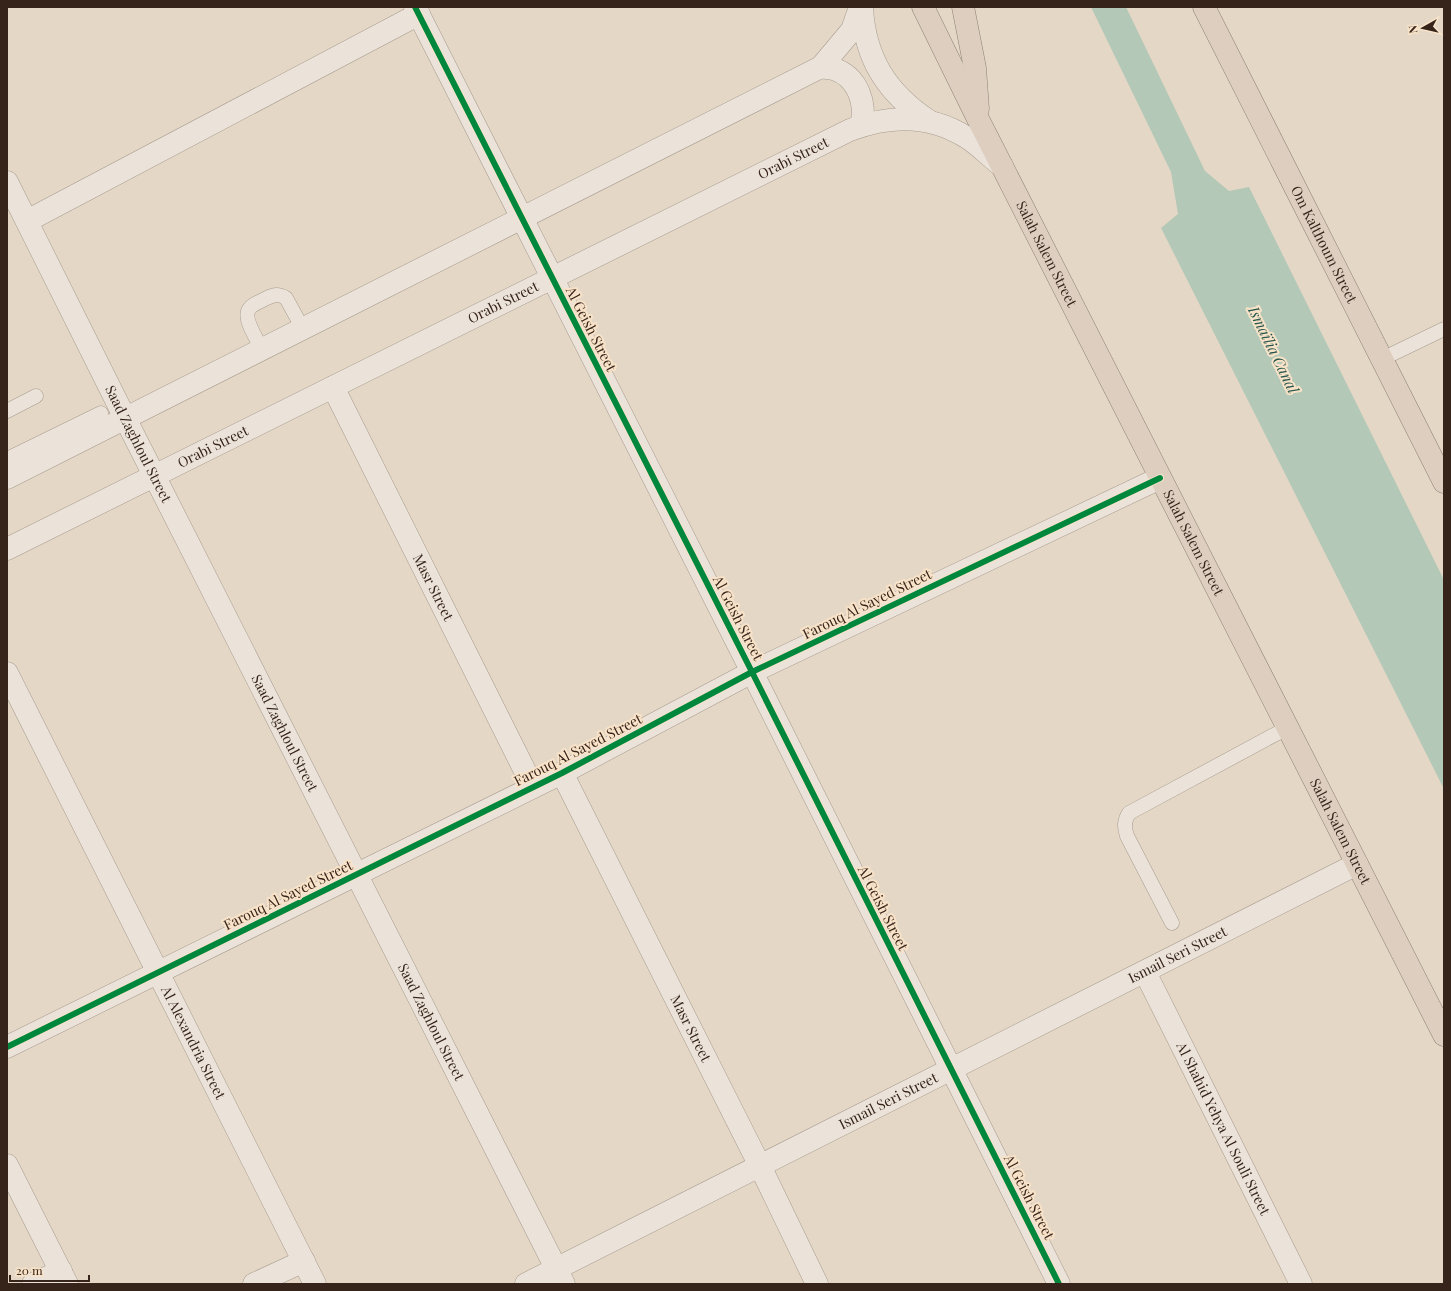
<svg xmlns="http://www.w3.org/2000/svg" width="1451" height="1291" font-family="'Playfair Display',serif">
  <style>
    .water { fill: #b3c8b7 }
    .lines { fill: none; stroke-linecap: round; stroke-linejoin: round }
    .service-casing { stroke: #a89c90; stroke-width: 15 }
    .minor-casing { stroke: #a89c90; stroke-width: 23 }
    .tertiary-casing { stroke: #a89c90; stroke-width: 23 }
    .trunk-casing { stroke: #8d8277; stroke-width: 23 }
    .service { stroke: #ebe3d9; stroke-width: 14 }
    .minor { stroke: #ebe3d9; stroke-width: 22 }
    .tertiary { stroke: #ebe3d9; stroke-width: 22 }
    .trunk { stroke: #ddcec0; stroke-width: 22 }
    .cycleway-casing { stroke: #f8e3c9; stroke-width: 8 }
    .cycleway { stroke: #00873e; stroke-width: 6 }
    .labels { text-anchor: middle; stroke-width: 4; stroke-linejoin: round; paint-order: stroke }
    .street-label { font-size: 14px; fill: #362319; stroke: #f8e3c9 }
    .water-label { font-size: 15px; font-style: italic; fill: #27574c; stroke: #f8e3c9 }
  </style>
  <rect width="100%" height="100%" fill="#e4d7c6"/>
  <!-- water -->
  <polygon class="water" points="1091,7 1126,7 1205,171 1229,191 1249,187 1444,580 1444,789 1161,228 1178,214 1171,172"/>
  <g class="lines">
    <defs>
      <g id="service">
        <path d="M262,350C258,340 241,317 250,308C253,304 259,302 263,300C272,295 277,293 286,298L303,329"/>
        <polyline points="1382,359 1444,329"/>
        <polyline points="7,411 36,396"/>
        <polyline points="7,459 101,413"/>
        <path d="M1172,923L1127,836C1124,827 1124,821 1129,813L1287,728"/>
      </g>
      <g id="minor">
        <polyline points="415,7 752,672 1059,1284"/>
        <path id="s1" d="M7,182L125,418L564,1284"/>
        <polyline points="27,221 419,14"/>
        <path id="s2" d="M333,387L533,787"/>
        <path id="s3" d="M7,673L315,1284"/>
        <path id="s4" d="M562,773L760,1166L817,1284"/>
        <path id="s5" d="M1145,972L1301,1284"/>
        <polyline points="7,1047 562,773 752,672 1160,478"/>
        <polyline points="7,1165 67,1284"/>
        <polyline points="33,1284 61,1271"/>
        <polyline points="254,1284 304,1261"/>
        <path id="s6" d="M526,1284L1357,864"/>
      </g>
      <g id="tertiary">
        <path d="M862,8C865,59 887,93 929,121"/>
        <path d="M821,67C825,68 830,68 834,69C858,77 867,104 861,126"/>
        <polyline points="7,478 821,67 852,30 860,7"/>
        <path id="s7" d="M7,549L850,130C889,115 929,114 966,137C979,145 990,157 1002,166"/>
      </g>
      <g id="trunk">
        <path id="s8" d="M923,7L978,119L1444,1035"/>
        <polyline points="963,7 975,68 978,109"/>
        <path id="s9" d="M1204,7L1444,482"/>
      </g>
    </defs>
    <!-- service casing -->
    <use href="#service" class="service-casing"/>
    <!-- minor casing -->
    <use href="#minor" class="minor-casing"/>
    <!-- tertiary casing -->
    <use href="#tertiary" class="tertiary-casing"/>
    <!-- trunk casing -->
    <use href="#trunk" class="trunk-casing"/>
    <!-- service -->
    <use href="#service" class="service"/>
    <!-- minor -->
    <use href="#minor" class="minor"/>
    <!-- tertiary -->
    <use href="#tertiary" class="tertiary"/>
    <!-- trunk -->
    <use href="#trunk" class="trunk"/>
    <defs>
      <g id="cycleway">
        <polyline points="415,7 752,672 1059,1284"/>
        <polyline points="7,1047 562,773 752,672 1160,478"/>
      </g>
    </defs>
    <!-- cycleway casing -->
    <use href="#cycleway" class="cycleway-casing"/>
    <!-- cycleway -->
    <use href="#cycleway" class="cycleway"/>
  </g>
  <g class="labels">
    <!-- street labels -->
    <g class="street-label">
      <text dy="5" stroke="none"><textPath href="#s7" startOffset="878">Orabi Street</textPath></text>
      <text dy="5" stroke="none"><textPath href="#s9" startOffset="266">Om Kalthoum Street</textPath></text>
      <text dy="5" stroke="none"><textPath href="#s8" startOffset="276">Salah Salem Street</textPath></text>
      <text dy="5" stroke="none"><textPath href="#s7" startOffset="554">Orabi Street</textPath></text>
      <text transform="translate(591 329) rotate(63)" y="5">Al Geish Street</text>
      <text dy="5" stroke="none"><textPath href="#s1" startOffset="293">Saad Zaghloul Street</textPath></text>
      <text dy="5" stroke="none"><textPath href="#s7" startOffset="230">Orabi Street</textPath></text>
      <text dy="5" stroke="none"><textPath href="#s8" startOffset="600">Salah Salem Street</textPath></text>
      <text dy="5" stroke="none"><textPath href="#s2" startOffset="224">Masr Street</textPath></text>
      <text transform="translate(867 604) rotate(-26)" y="5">Farouq Al Sayed Street</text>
      <text transform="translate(738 618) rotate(63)" y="5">Al Geish Street</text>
      <text dy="5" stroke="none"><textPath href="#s1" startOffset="617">Saad Zaghloul Street</textPath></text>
      <text transform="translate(578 750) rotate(-27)" y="5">Farouq Al Sayed Street</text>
      <text dy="5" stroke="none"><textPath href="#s8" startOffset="924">Salah Salem Street</textPath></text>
      <text transform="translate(288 895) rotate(-26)" y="5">Farouq Al Sayed Street</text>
      <text transform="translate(883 908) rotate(63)" y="5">Al Geish Street</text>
      <text dy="5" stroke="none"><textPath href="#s6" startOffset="730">Ismail Seri Street</textPath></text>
      <text dy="5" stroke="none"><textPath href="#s1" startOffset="941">Saad Zaghloul Street</textPath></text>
      <text dy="5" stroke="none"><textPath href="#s4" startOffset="286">Masr Street</textPath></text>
      <text dy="5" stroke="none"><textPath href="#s3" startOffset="414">Al Alexandria Street</textPath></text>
      <text dy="5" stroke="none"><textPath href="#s6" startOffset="406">Ismail Seri Street</textPath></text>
      <text dy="5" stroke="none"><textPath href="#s5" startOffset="175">Al Shahid Yehya Al Souli Street</textPath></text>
      <text transform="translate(1029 1197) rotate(63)" y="5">Al Geish Street</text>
    </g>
    <!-- water labels -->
    <g class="water-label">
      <text transform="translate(1273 350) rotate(64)" y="5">Ismaïlia Canal</text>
    </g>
  </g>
  <!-- border -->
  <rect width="1451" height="1291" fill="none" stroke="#362319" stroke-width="16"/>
  <!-- north arrow -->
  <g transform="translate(1423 28) rotate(262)" stroke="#f8e3c9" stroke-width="3" paint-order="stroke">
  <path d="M0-3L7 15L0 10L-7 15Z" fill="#362319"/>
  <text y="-6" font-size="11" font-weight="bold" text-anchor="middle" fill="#362319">N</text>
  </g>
  <!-- scale -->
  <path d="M10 1275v6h79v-6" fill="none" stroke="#362319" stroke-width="2"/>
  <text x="16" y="1275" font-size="12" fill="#362319" stroke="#f8e3c9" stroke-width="3" paint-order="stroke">20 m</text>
</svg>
